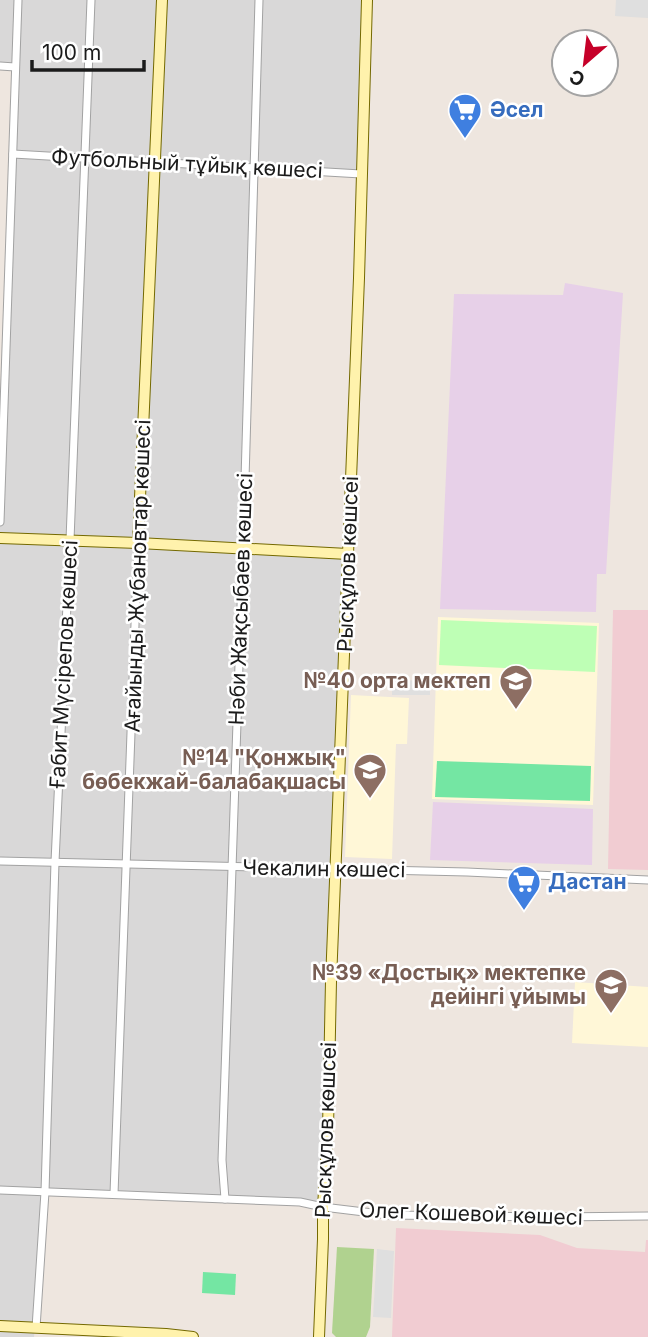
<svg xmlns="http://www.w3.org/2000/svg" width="648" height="1337" font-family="Inter,sans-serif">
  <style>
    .residential { fill: #d9d8d8 }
    .commercial { fill: #f1ccd2 }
    .industrial { fill: #e7d0e8 }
    .education { fill: #fff7d7 }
    .forest { fill: #b0d28f }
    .park { fill: #beffb5 }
    .pitch { fill: #74e6a3 }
    .parking { fill: #dfdfdf }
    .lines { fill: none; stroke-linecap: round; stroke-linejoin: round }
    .street-casing { stroke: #a2a2a2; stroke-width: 9 }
    .secondary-casing { stroke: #746900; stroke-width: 12 }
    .street { stroke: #fff; stroke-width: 7 }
    .secondary { stroke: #fff2ac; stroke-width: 10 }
    .labels { text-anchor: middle; stroke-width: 5; stroke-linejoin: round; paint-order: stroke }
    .shop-label { font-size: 21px; font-weight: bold; fill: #366cbe; stroke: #fff; text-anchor: start }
    .street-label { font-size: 21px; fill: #1b1b1b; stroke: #fff }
    .education-label { font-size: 21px; font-weight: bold; fill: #785e54; stroke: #fff; text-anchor: end }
  </style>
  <rect width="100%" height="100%" fill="#eee6df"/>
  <!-- residential -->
  <polygon class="residential" points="0,0 367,0 361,174 255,167 243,548 348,554 323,1207 300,1202 45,1192 34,1337 0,1337 0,522 15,67 0,66"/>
  <!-- commercial -->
  <g class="commercial">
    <polygon points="613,610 648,610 648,870 608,869"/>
    <polygon points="396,1228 540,1235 577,1248 645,1252 646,1240 648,1240 648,1337 392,1337"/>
  </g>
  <!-- industrial -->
  <g class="industrial">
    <polygon points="565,283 623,293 606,574 597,574 596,612 440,609 454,294 563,295"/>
    <polygon points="433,802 593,809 592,865 430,860"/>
  </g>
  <!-- education -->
  <g class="education">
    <polygon points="438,617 599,623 593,805 432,799"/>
    <polygon points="351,695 409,698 407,744 396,744 392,859 345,857"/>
    <polygon points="575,982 648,987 648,1047 572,1043"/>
  </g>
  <!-- forest -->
  <polygon class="forest" points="337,1247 374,1249 370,1327 366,1337 336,1337 332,1333"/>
  <!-- park -->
  <polygon class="park" points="441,620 597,626 595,672 439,665"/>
  <!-- pitch -->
  <g class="pitch">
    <polygon points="437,761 591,766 590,801 435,797"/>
    <polygon points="203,1272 236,1274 235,1295 202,1293"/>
  </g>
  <!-- parking -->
  <g class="parking">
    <polygon points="616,0 648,0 648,18 615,16"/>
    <polygon points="392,680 430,681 430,695 392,695"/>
    <polygon points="377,1249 394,1251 391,1318 373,1317"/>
  </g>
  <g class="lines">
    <defs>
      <g id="street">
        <polyline points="0,66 15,67"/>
        <polyline points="13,154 361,174"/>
        <polyline points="0,522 18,0"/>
        <polyline points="0,861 467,872 648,880"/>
        <polyline points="0,1190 300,1202 323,1207 389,1215 554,1217 648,1216"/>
        <polyline points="114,1194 138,543"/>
        <polyline points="225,1199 222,1160 243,548 259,0"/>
        <polyline points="36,1328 45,1192 55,862 70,540 91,0"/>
      </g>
      <g id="secondary">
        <polyline points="0,538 138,543 348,554"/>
        <polyline points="138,543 162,0"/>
        <polyline points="0,1326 166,1334 193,1337"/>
        <polyline points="319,1337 323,1239 323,1207 328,1129 331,981 359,278 367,0"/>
      </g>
    </defs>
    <!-- street casing -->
    <use href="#street" class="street-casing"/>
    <!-- secondary casing -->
    <use href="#secondary" class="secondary-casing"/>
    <!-- street -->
    <use href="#street" class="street"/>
    <!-- secondary -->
    <use href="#secondary" class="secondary"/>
  </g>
  <!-- icons -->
  <defs>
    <symbol id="supermarket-pin" viewBox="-11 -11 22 30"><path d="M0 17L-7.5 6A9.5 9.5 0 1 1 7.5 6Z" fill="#3f7fe0" stroke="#fff"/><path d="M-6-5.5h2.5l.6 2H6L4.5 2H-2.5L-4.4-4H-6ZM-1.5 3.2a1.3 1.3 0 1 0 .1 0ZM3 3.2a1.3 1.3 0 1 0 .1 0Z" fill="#fff"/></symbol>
    <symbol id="school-pin" viewBox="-11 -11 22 30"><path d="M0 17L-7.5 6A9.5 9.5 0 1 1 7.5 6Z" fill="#8d6e63" stroke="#fff"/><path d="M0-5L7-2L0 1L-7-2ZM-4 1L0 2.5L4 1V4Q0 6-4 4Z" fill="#fff"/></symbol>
  </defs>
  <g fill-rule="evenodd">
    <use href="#supermarket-pin" x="446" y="91" width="38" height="52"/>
    <use href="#school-pin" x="497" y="662" width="38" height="52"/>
    <use href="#school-pin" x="351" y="751" width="38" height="52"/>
    <use href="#supermarket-pin" x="505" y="863" width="38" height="52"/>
    <use href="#school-pin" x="592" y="966" width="38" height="52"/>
  </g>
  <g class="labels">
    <!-- shop labels -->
    <g class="shop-label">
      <text x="490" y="117">Əсел</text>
      <text x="548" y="889">Дастан</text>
    </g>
    <!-- street labels -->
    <g class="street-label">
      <text transform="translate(187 164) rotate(3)" y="7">Футбольный тұйық көшесі</text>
      <text transform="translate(348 564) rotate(-88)" y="7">Рысқұлов көшсеі</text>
      <text transform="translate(138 576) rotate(-88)" y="7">Ағайынды Жұбановтар көшесі</text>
      <text transform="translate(241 599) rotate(-88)" y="7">Нәби Жақсыбаев көшесі</text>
      <text transform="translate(64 664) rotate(-87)" y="7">Ғабит Мүсірепов көшесі</text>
      <text transform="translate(324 869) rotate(1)" y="7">Чекалин көшесі</text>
      <text transform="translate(326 1130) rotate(-88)" y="7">Рысқұлов көшсеі</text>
      <text transform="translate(471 1214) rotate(2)" y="7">Олег Кошевой көшесі</text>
    </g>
    <!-- education labels -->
    <g class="education-label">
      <text x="491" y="688">№40 орта мектеп</text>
      <text x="346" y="765">№14 "Қонжық"<tspan x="346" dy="24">бөбекжай-балабақшасы</tspan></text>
      <text x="586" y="980">№39 «Достық» мектепке<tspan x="586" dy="24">дейінгі ұйымы</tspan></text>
    </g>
  </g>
  <!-- north arrow -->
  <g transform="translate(585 63) rotate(208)"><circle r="33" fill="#ffffff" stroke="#a4a4a4" stroke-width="2"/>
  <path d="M0-5L12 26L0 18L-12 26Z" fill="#c60029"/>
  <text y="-10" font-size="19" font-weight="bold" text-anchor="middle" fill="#1b1b1b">С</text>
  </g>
  <!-- scale -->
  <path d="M32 60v10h112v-10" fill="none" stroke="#1b1b1b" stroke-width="3.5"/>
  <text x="42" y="60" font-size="21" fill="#1b1b1b" stroke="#ffffff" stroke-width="5" paint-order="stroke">100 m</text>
</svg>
